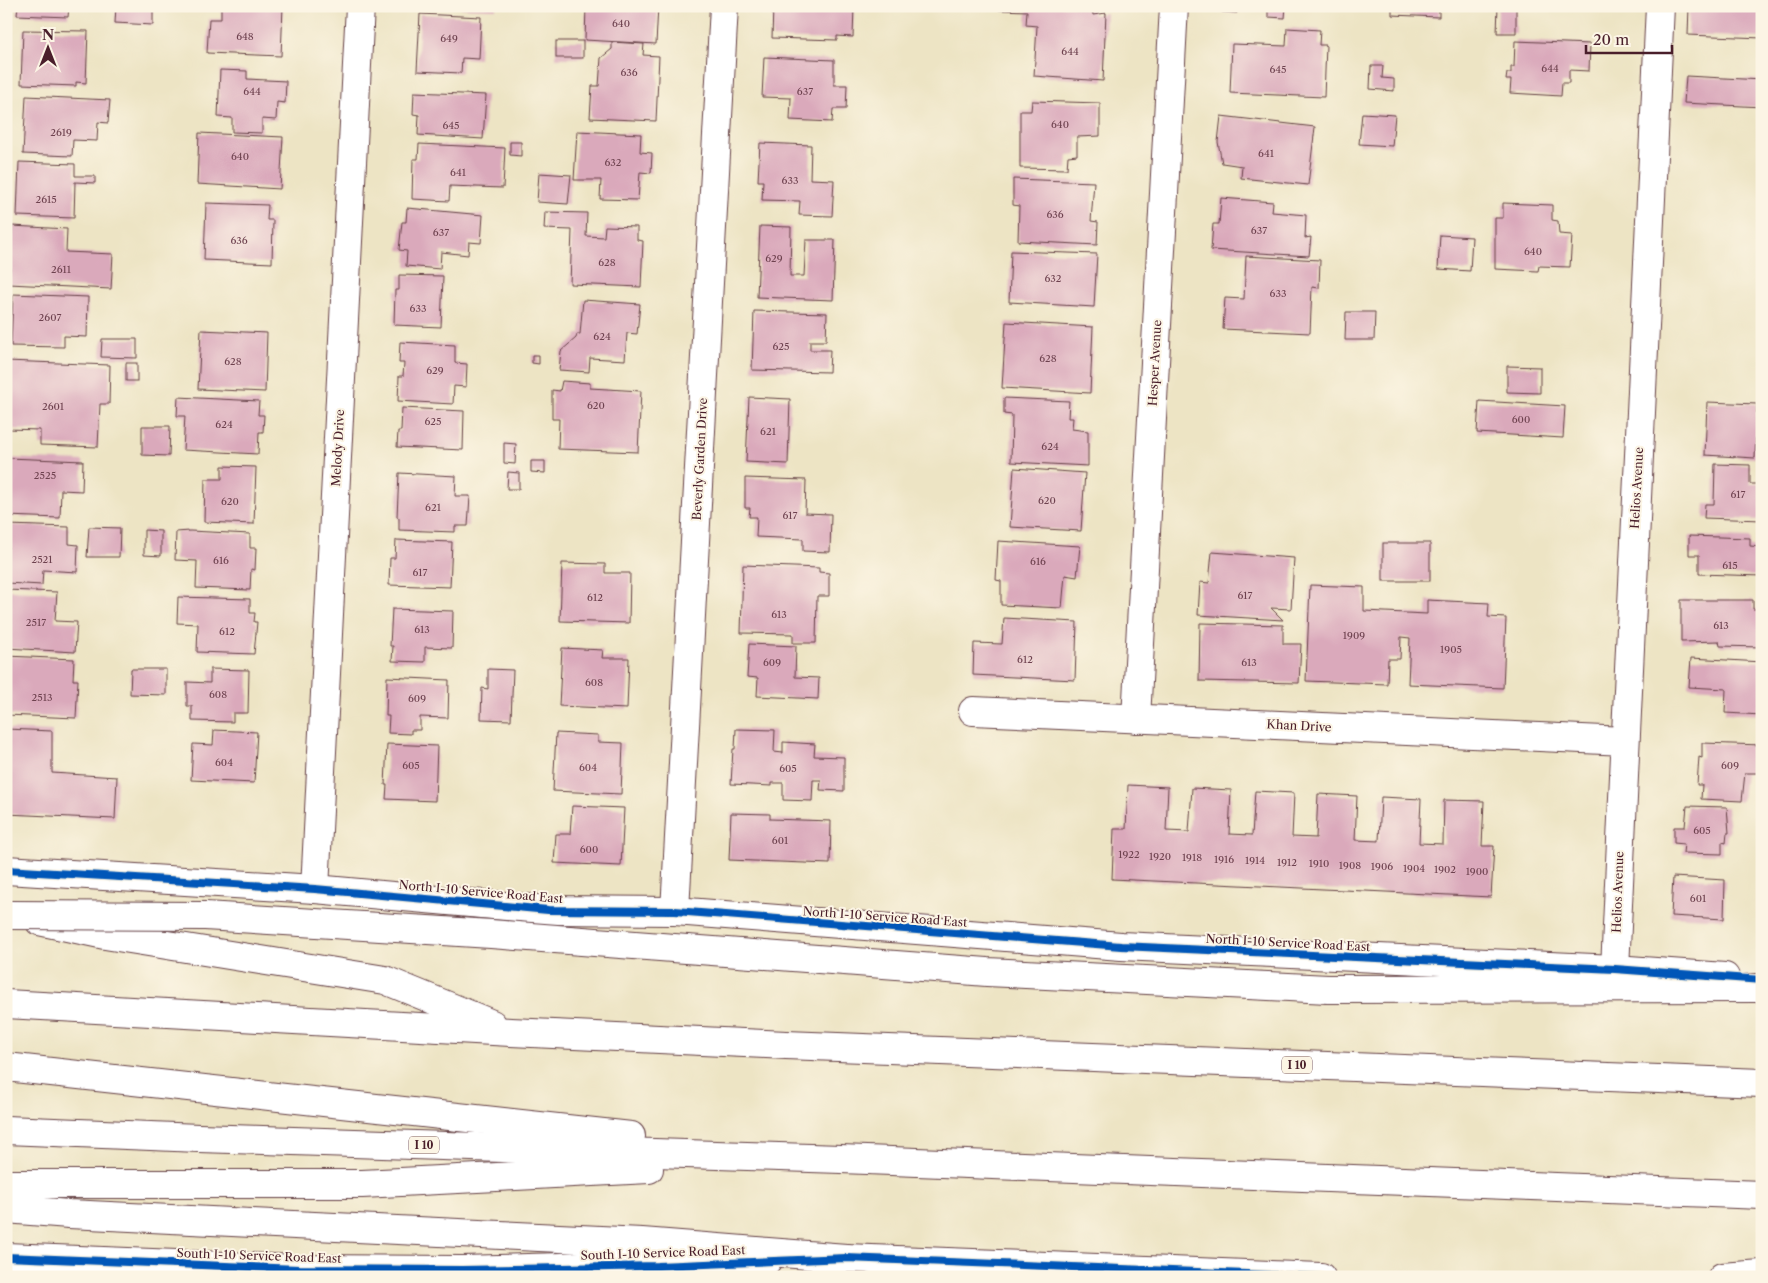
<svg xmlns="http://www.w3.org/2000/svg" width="1768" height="1283" font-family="'Libre Caslon Text',serif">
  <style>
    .building { fill: #daa9bb }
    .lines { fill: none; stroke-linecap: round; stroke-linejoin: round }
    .minor-casing { stroke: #623d42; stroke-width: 30 }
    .highway-casing { stroke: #623d42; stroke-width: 30 }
    .minor { stroke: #fff; stroke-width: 28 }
    .highway { stroke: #fff; stroke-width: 28 }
    .highway-bridge-casing { stroke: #623d42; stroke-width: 30; stroke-linecap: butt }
    .highway-bridge { stroke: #fff; stroke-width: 28 }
    .cycleway-casing { stroke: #fcf5e5; stroke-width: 11 }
    .cycleway { stroke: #0057b8; stroke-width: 8 }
    .labels { text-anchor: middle; stroke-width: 4; stroke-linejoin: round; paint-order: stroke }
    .number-label { font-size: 10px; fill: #6e424f }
    .shield { fill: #fcf5e5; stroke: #7f5f63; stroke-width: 1 }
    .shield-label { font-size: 11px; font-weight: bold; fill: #4a1f2b }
    .street-label { font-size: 12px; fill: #4a1f2b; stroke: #fcf5e5 }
  </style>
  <rect width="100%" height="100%" fill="#fcf5e5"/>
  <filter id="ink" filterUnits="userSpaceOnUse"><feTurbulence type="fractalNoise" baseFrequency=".02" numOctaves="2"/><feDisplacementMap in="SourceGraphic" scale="10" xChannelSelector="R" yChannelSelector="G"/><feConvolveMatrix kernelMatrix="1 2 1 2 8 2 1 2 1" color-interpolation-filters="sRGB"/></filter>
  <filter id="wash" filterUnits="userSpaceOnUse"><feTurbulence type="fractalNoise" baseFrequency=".0096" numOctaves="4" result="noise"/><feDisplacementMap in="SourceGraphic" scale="20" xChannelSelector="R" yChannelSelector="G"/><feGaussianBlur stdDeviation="1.12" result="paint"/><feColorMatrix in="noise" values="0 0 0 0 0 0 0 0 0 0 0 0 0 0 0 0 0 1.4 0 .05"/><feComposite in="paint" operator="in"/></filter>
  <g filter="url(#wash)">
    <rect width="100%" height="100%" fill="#ede4c4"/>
    <g id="blocks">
      <!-- building -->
      <g class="building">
        <polygon points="18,6 69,6 68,17 17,15"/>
        <polygon points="116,6 153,6 153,25 115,23"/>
        <polygon points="221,6 283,6 281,56 207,53 209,19 221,19"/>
        <polygon points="460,6 496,6 496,9 460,8"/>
        <polygon points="586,6 658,6 656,44 585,40"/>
        <polygon points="773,6 854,6 853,37 837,36 837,40 772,38"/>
        <polygon points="999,6 1092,6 1093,15 1106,13 1103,81 1034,76 1037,26 1026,25 1027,11 999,10"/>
        <polygon points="1222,6 1238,6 1237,13 1222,12"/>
        <polygon points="1268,6 1286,6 1285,18 1268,17"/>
        <polygon points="1392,6 1439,6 1439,17 1392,15"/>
        <polygon points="1498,6 1516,6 1516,33 1497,33"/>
        <polygon points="1689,6 1762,6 1762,38 1688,35"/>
        <polygon points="420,14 481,17 479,59 462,58 461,73 417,71"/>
        <polygon points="1287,28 1320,30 1319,45 1326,45 1324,97 1230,93 1232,44 1286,46"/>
        <polygon points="23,30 88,31 86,83 76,82 76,86 21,84"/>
        <rect x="556" y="41" width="27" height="17"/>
        <polygon points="1515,41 1590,44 1589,71 1569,70 1569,83 1562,83 1561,96 1510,93 1511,80 1506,80 1507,73 1511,73 1511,67 1514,67"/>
        <polygon points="612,42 644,44 643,55 659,56 656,121 590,118 592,86 599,86 601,58 612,49"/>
        <polygon points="764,57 834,60 834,85 847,85 846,109 833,109 832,122 790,120 791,98 762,97"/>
        <polygon points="1371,66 1383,66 1382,78 1394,79 1394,91 1370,89"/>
        <polygon points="220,70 247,71 247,79 286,81 285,103 277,102 276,120 262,119 262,133 232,132 232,118 218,117"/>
        <polygon points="1686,76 1762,80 1762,107 1684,103"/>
        <polygon points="414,92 486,95 483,139 418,135 419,115 413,114"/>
        <polygon points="26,96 110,100 108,123 98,122 97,141 73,140 72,156 23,154"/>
        <polygon points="1032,101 1100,103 1100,136 1077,137 1077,155 1068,156 1067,169 1020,168 1020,111 1031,111"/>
        <polygon points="1362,113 1395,115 1392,146 1359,144"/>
        <polygon points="1221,116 1315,127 1308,185 1241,178 1242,166 1222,163 1218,142"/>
        <polygon points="577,131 641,134 640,152 652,153 651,173 640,172 638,200 600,199 601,180 574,180"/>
        <polygon points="199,133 283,137 280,189 197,184"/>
        <polygon points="510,142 521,142 521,156 510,155"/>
        <polygon points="760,143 811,145 810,179 834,180 832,216 799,215 800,201 762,200 763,181 758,181"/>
        <polygon points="419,144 505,148 503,188 450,186 449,201 412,199 413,159 418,159"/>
        <polygon points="19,162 75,164 75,176 95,176 95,183 75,182 74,218 17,216"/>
        <polygon points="539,173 571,175 568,204 537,202"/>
        <polygon points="1013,179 1094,182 1091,221 1098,222 1097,245 1018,241 1019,206 1013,205"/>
        <polygon points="1221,198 1273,202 1272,212 1306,215 1305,238 1311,237 1309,256 1211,250 1213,224 1219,224"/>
        <polygon points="206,203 268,205 267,220 273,220 272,263 204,260"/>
        <polygon points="1503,203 1552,205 1552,220 1558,221 1559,234 1572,235 1570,267 1539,266 1538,271 1495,269 1495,218 1503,218"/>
        <polygon points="407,208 483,215 481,243 469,242 468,255 441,252 440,269 406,266 407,251 399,250 402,222 406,222"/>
        <polygon points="545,212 587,213 586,236 604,237 605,226 637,227 637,240 643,241 641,287 570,284 572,230 544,229"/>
        <polygon points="12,226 67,229 66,252 113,254 111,289 9,284"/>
        <polygon points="760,226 791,227 790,276 804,276 806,240 835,240 833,300 757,297"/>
        <polygon points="1440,235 1472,237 1470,271 1438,269"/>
        <polygon points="1011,251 1097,254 1094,307 1009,302"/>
        <polygon points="1246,256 1320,260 1319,288 1312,287 1310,333 1223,329 1225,298 1244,299"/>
        <polygon points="399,275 443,276 441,327 394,325 395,290 399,290"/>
        <polygon points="13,294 88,297 87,337 64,336 64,347 11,346"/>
        <polygon points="583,300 640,304 637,334 627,333 625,360 590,358 589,372 559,370 561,351 576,338 577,334 580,334"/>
        <polygon points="754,311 827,313 826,341 810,341 810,350 830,350 829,372 752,370"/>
        <polygon points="1346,312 1375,312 1374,340 1345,340"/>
        <polygon points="1006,322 1093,327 1090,393 1002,388"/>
        <polygon points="201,330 267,333 265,392 198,389"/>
        <polygon points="102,339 137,339 137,358 101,357"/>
        <polygon points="400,342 455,345 455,363 467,364 466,387 454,386 453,404 398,401 399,376 403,376 404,363 399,363"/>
        <polygon points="532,355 539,355 539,364 532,363"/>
        <polygon points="6,361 110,365 109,404 100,404 98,447 40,445 40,430 8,429 8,408 6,408"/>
        <rect x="126" y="363" width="11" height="18"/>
        <polygon points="1507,366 1540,367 1540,393 1507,392"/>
        <polygon points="562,381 590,383 590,388 641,391 638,452 558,449 559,419 552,419 552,390 560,391"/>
        <polygon points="178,397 259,401 258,415 264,415 263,432 259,432 258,454 183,450 185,416 177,416"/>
        <polygon points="749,397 790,399 788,464 746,462"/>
        <polygon points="1004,398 1069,401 1068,418 1073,418 1072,429 1088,431 1088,466 1011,462 1012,415 1004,414"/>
        <polygon points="1479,401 1565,406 1563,438 1477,433"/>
        <polygon points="1707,402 1757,404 1755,458 1705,455"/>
        <polygon points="402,408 464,411 463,450 397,447 398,431 401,431"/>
        <polygon points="142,426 170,426 169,456 142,455"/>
        <polygon points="504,443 516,444 515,464 504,463"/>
        <polygon points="8,458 83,461 82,491 61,490 60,518 6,516"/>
        <polygon points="531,461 545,461 545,473 531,472"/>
        <polygon points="1715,464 1750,465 1750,484 1762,484 1762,520 1704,518 1705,504 1714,504"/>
        <polygon points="222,466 256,467 254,524 204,522 205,479 222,479"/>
        <polygon points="1014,468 1085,473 1081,531 1010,527"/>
        <polygon points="508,472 519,473 519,489 507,489"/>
        <polygon points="399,473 456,476 455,496 470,496 468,526 455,526 455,532 399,530 399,518 397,517"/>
        <polygon points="745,478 806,480 805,513 831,514 830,552 803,551 803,539 756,537 757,517 749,517 750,508 745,508"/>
        <polygon points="8,525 69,527 69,544 78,545 77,572 43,570 42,585 6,583 6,548 8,548"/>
        <polygon points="89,527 120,528 119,557 87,557"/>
        <polygon points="144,530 161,531 161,556 144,555"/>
        <polygon points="190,531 250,534 250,548 256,548 255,570 251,569 250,590 196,588 197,561 175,560 176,532"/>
        <polygon points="1689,536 1750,538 1750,546 1762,547 1762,576 1699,574 1699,555 1689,555"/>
        <polygon points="396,540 452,542 450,587 389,585 390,558 395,558"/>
        <polygon points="998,541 1080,546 1077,577 1065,575 1062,608 1001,605 1001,581 996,580"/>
        <rect x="1383" y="543" width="47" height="38"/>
        <polygon points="1212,552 1294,558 1291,609 1271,608 1283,620 1198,615 1200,582 1209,583"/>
        <polygon points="562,563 605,564 605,573 630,573 629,623 560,621"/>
        <polygon points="743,565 819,568 819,572 829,573 829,596 817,596 816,643 793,643 793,634 741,633"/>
        <polygon points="1310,585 1364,587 1364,611 1427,614 1427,600 1489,603 1488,617 1506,618 1503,688 1408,684 1410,638 1401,637 1400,659 1388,659 1387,684 1306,681"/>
        <polygon points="6,590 57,592 55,621 77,622 75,652 6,648"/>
        <polygon points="178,597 250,599 250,613 255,613 254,622 257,622 254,654 197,652 198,624 177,623"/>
        <polygon points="1681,600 1753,600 1753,609 1762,609 1762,647 1720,646 1719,641 1681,642"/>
        <polygon points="392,609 453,611 452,648 425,647 425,662 392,661 393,646 390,646"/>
        <polygon points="1004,618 1077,622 1075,680 973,675 974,643 1002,644"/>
        <polygon points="1200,623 1283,625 1283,644 1301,644 1299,683 1199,681"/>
        <polygon points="749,644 796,646 795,677 819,678 818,699 757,696 758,678 747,677"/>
        <polygon points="562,648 603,650 602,658 629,658 627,709 559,706"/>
        <polygon points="6,656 74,659 73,680 78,680 76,718 6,715"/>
        <polygon points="1691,658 1762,662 1762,715 1725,713 1726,689 1689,687"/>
        <polygon points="131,669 166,669 166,695 130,694"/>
        <polygon points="210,669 249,670 248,713 233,713 233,722 192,721 192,706 187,706 187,682 210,683"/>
        <polygon points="488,669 513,670 511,720 481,719 482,688 488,689"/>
        <polygon points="387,677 449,680 448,718 420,717 420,730 411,730 411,734 388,733 389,716 386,716"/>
        <polygon points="6,729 52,731 52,773 117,777 115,819 6,814"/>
        <polygon points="736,729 775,730 774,752 783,753 783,742 815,744 814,756 844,757 844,791 820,790 821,780 813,780 812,801 783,800 783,783 772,783 772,786 731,784 733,749 735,749"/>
        <polygon points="214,730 257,732 254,783 191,780 193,744 213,745"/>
        <polygon points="556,733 598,735 598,742 623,743 621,794 553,791"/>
        <polygon points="1702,743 1762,745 1762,773 1745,773 1742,801 1701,799 1702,785 1697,785 1699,757 1702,758"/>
        <polygon points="387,744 437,746 435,801 386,799 387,785 385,785"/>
        <polygon points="1128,785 1168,787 1166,831 1189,832 1192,788 1231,790 1229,834 1252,835 1255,791 1294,793 1292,837 1316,838 1318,794 1357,796 1355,840 1379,841 1381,797 1421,799 1419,843 1443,844 1444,800 1484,801 1482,846 1494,846 1491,897 1112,879 1114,829 1126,829"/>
        <polygon points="572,806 624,808 621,866 554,863 556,834 570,834"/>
        <polygon points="1687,806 1727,807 1729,833 1727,833 1726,843 1722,842 1722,854 1683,853 1684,844 1674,843 1674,827 1685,827"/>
        <polygon points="731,813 770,814 770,819 831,821 830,864 729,860"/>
        <polygon points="1673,877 1725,880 1724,919 1671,916"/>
      </g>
    </g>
  </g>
  <g filter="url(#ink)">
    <use href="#blocks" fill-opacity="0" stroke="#623d42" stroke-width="1"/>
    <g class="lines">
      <defs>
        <g id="minor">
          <polyline points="973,711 1625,741"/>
          <polyline points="1136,719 1174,6"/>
          <polyline points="6,870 315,889 548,910 675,911 1121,946 1615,969 1725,977"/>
          <polyline points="315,889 360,6"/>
          <polyline points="675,911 724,6"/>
          <polyline points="1615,969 1660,6"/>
          <polyline points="6,1257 299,1269 462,1270 767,1261"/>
          <polyline points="822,1259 846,1258 1321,1277"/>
          <polyline points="1722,1277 1762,1274"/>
        </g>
        <g id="highway">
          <polyline points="39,921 105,935 385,980 492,1024"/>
          <polyline points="1328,989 1762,988"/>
          <polyline points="6,1004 511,1032 786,1045 1762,1083"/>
          <polyline points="6,1067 631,1136"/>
          <polyline points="6,1130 199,1138 841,1159 1762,1195"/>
          <polyline points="6,1184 362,1184 649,1169"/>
          <polyline points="6,1209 69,1214 642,1242 846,1258"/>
        </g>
      </defs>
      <!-- minor casing -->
      <use href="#minor" class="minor-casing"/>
      <!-- highway casing -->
      <use href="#highway" class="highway-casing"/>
      <!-- minor -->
      <use href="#minor" class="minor"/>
      <!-- highway -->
      <use href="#highway" class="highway"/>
      <defs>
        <polyline id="highway-bridge" points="6,915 205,916 491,934 987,972 1328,989"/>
      </defs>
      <!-- highway-bridge casing -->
      <use href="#highway-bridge" class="highway-bridge-casing"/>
      <!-- highway-bridge -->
      <use href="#highway-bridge" class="highway-bridge"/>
      <defs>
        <g id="cycleway">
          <polyline points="6,870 315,889 548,910 675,911 1121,946 1615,969 1762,980"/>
          <polyline points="6,1257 299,1269 462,1270 658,1266 846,1258 1321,1277"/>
        </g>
      </defs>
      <!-- cycleway casing -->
      <use href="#cycleway" class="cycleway-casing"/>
      <!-- cycleway -->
      <use href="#cycleway" class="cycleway"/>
    </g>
  </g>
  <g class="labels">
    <!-- number labels -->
    <g class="number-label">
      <text x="621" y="27">640</text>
      <text x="245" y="40">648</text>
      <text x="449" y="42">649</text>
      <text x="1070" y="55">644</text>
      <text x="1550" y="72">644</text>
      <text x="1278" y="73">645</text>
      <text x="629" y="76">636</text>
      <text x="252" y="95">644</text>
      <text x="805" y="95">637</text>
      <text x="1060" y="128">640</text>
      <text x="451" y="129">645</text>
      <text x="61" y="136">2619</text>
      <text x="1266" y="157">641</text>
      <text x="240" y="160">640</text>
      <text x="613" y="166">632</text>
      <text x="458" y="176">641</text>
      <text x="790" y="184">633</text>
      <text x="46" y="203">2615</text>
      <text x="1055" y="218">636</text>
      <text x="1259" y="234">637</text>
      <text x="441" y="236">637</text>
      <text x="239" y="244">636</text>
      <text x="1533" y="255">640</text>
      <text x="774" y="262">629</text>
      <text x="607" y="266">628</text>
      <text x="61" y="273">2611</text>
      <text x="1053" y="282">632</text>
      <text x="1278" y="297">633</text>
      <text x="418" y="312">633</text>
      <text x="50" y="321">2607</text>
      <text x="602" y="340">624</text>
      <text x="781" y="350">625</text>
      <text x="1048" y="362">628</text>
      <text x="233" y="365">628</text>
      <text x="435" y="374">629</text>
      <text x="596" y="409">620</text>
      <text x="53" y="410">2601</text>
      <text x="1521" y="423">600</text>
      <text x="433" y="425">625</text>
      <text x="224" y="428">624</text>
      <text x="768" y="435">621</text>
      <text x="1050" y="450">624</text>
      <text x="45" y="479">2525</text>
      <text x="1738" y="498">617</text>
      <text x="1047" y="504">620</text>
      <text x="230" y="505">620</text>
      <text x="433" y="511">621</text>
      <text x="790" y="519">617</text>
      <text x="42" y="563">2521</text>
      <text x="221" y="564">616</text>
      <text x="1038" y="565">616</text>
      <text x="1730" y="569">615</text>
      <text x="420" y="576">617</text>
      <text x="1245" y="599">617</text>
      <text x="595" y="601">612</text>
      <text x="779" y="618">613</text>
      <text x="36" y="626">2517</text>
      <text x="1721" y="629">613</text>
      <text x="422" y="633">613</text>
      <text x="227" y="635">612</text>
      <text x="1354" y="639">1909</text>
      <text x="1451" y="653">1905</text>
      <text x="1025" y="663">612</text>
      <text x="772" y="666">609</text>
      <text x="1249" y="666">613</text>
      <text x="594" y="686">608</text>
      <text x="218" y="698">608</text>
      <text x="42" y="701">2513</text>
      <text x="417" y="702">609</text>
      <text x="224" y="766">604</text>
      <text x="411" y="769">605</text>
      <text x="1730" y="769">609</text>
      <text x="588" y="771">604</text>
      <text x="788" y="772">605</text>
      <text x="1702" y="834">605</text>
      <text x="780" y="844">601</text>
      <text x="589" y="853">600</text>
      <text x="1129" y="858">1922</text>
      <text x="1160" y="860">1920</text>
      <text x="1192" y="861">1918</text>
      <text x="1224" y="863">1916</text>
      <text x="1255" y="864">1914</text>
      <text x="1287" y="866">1912</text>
      <text x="1319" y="867">1910</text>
      <text x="1350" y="869">1908</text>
      <text x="1382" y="870">1906</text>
      <text x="1414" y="872">1904</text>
      <text x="1445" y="873">1902</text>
      <text x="1477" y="875">1900</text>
      <text x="1698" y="902">601</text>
    </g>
    <!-- shield labels -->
    <g class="shield">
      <rect x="1282" y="1056.5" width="30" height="17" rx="4"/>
      <rect x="409" y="1136.5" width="30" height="17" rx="4"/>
    </g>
    <g class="shield-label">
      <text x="1297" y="1069">I 10</text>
      <text x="424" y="1149">I 10</text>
    </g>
    <!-- street labels -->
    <g class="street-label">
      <text transform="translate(1155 363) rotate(-87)" y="4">Hesper Avenue</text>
      <text transform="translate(338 448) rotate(-87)" y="4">Melody Drive</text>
      <text transform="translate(700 459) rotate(-87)" y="4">Beverly Garden Drive</text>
      <text transform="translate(1637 488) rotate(-87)" y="4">Helios Avenue</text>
      <text transform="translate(1299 726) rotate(3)" y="4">Khan Drive</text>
      <text transform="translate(481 892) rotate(5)" y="4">North I-10 Service Road East</text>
      <text transform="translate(1618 892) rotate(-88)" y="4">Helios Avenue</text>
      <text transform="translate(885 917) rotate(4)" y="4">North I-10 Service Road East</text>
      <text transform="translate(1288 943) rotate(3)" y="4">North I-10 Service Road East</text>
      <text transform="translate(663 1253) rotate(-2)" y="4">South I-10 Service Road East</text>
      <text transform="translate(259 1256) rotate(2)" y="4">South I-10 Service Road East</text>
    </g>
  </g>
  <!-- margin -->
  <rect width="1768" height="1283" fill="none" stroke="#fcf5e5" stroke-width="25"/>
  <!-- north arrow -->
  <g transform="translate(48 48)" stroke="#fcf5e5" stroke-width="4" paint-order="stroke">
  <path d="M0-4L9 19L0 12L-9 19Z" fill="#4a1f2b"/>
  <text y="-8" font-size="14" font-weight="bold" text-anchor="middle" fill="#4a1f2b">N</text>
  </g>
  <!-- scale -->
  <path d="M1586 45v8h86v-8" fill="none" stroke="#4a1f2b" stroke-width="2.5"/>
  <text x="1593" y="45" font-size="15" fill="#4a1f2b" stroke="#fcf5e5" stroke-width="4" paint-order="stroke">20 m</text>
</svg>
